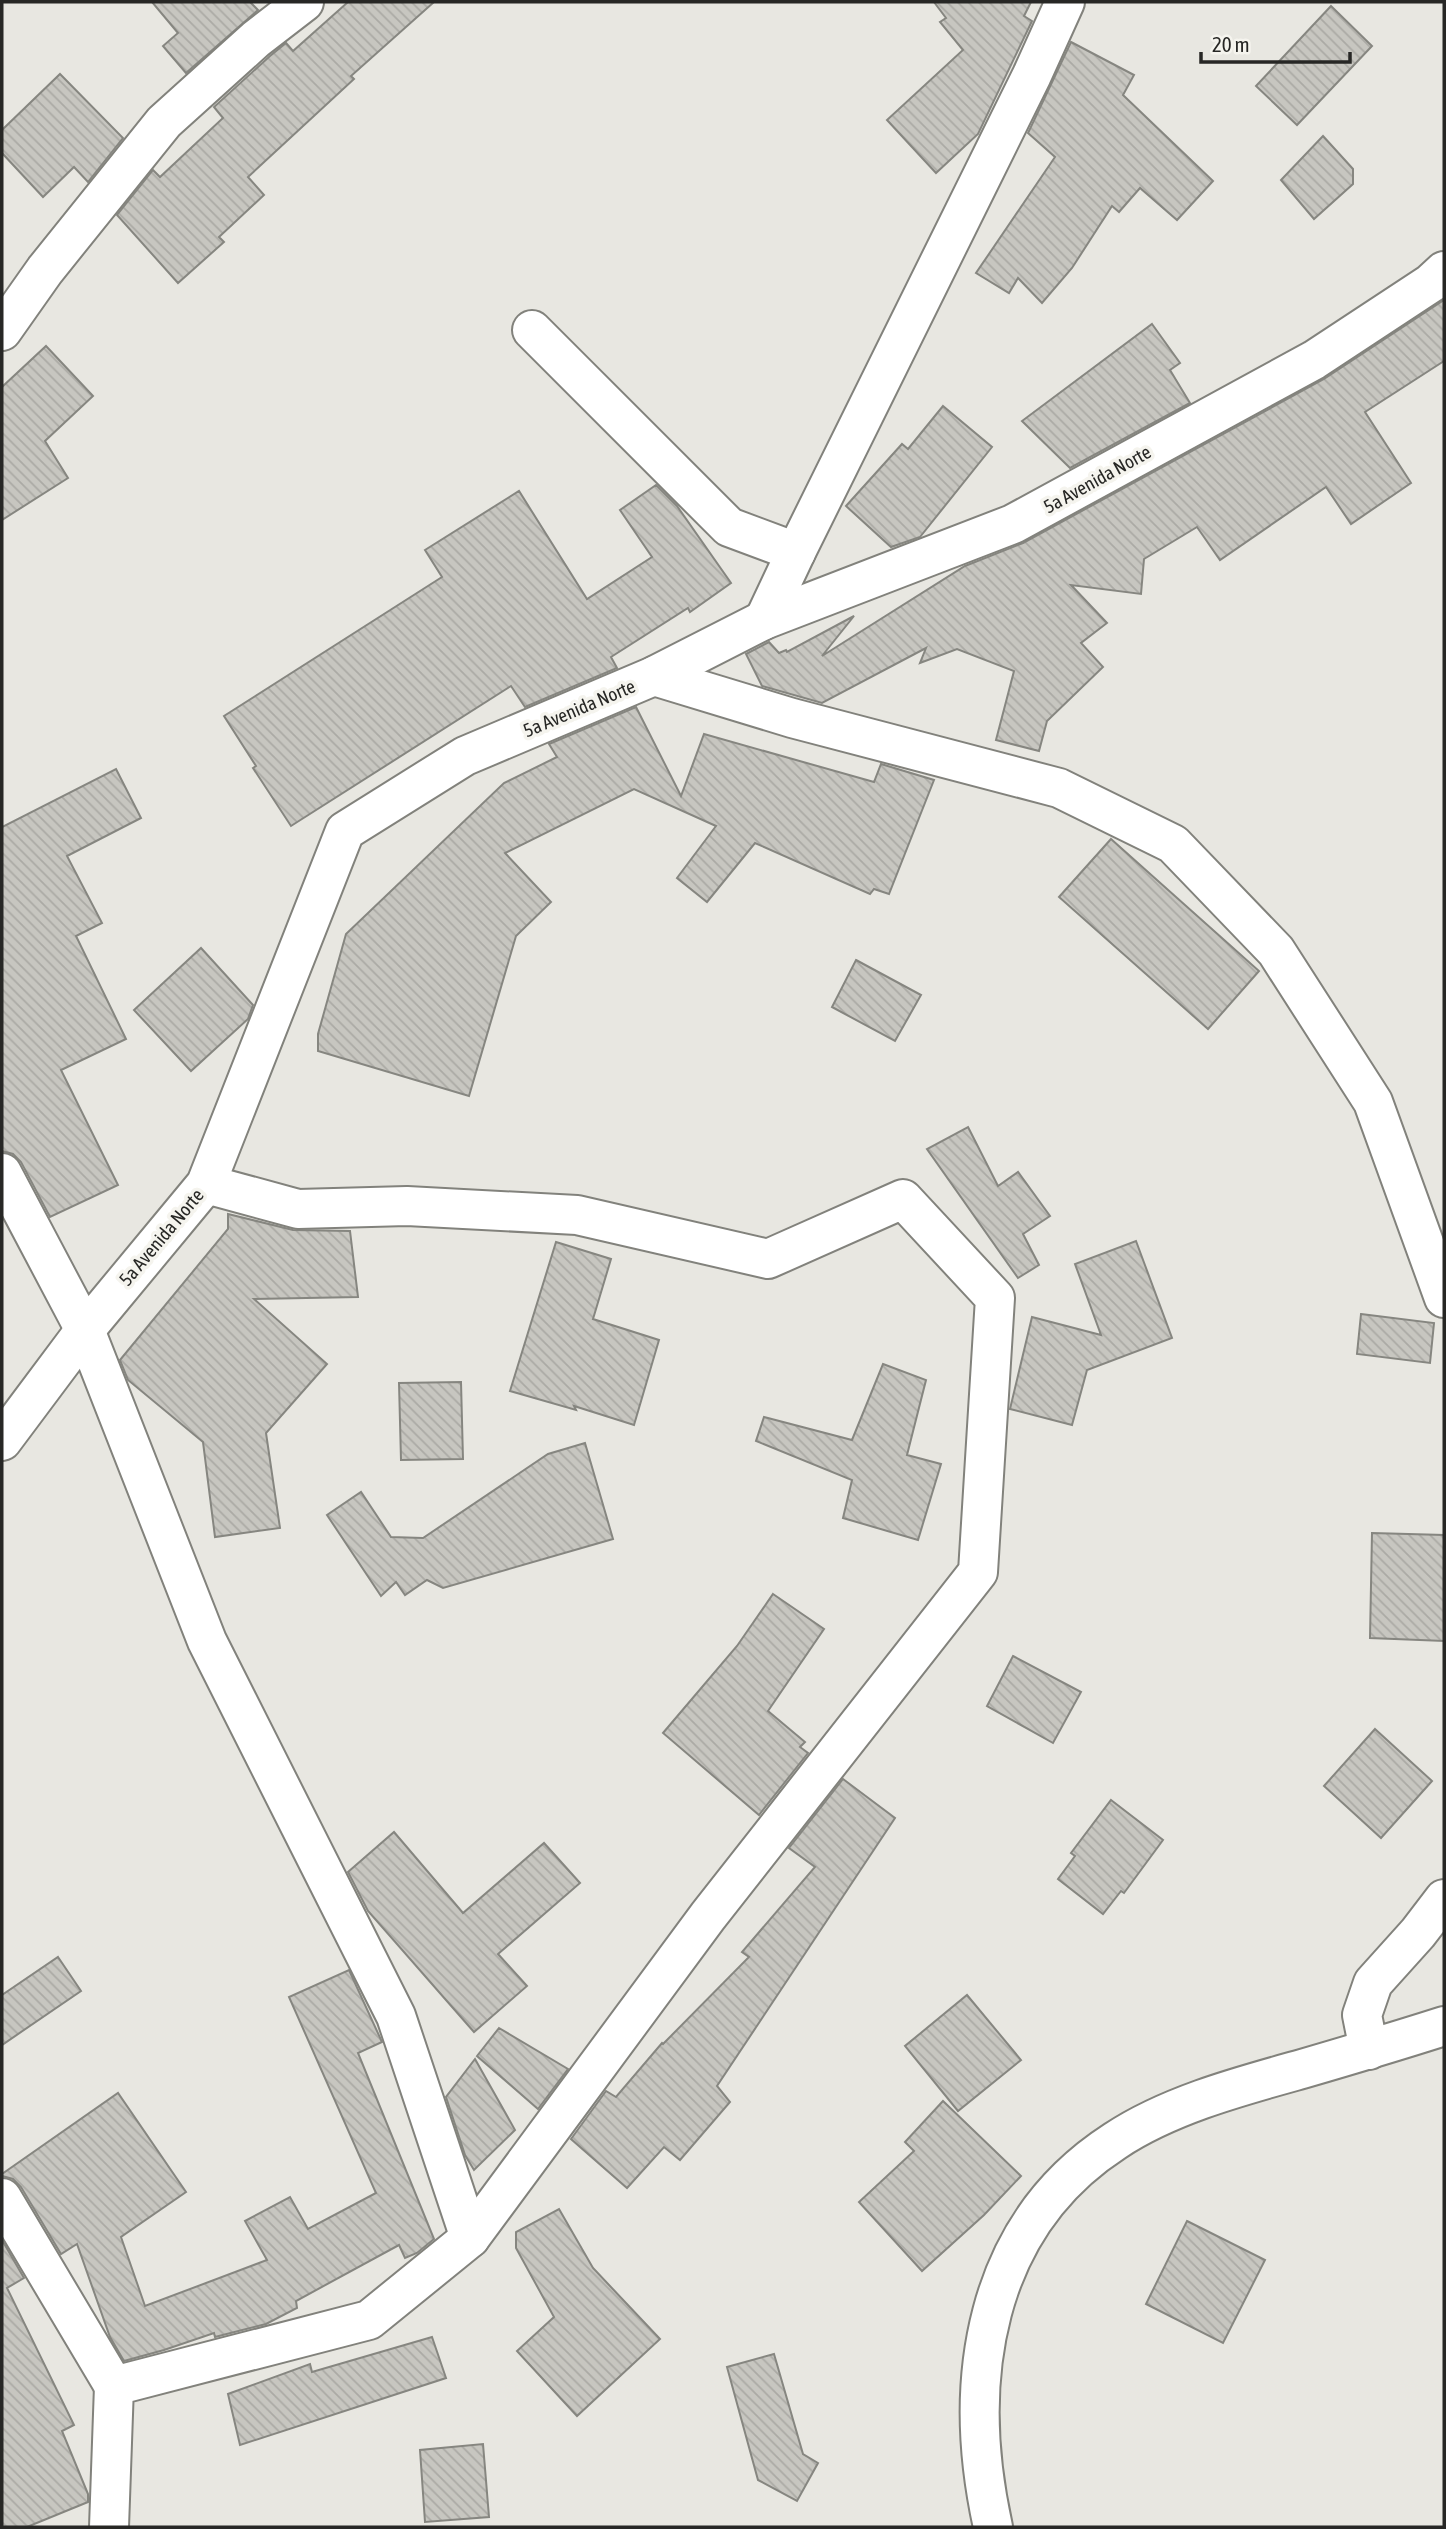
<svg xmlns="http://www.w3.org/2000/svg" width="1446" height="2529" font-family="'Asap Condensed',sans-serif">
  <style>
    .building { fill: url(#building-back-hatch); stroke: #868680; stroke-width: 2 }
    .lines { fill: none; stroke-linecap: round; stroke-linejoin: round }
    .minor-casing { stroke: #82827c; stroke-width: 42 }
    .major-casing { stroke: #82827c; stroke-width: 42 }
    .minor { stroke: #fff; stroke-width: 38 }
    .major { stroke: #fff; stroke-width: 38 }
    .labels { text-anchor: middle; stroke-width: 7; stroke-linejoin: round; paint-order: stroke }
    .street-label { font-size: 19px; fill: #272725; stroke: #f5f4ee }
  </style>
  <defs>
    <pattern id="building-back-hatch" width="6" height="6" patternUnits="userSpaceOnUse" patternTransform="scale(1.75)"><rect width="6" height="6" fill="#c7c6c0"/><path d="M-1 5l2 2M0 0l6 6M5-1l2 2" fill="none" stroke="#abaaa5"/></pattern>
  </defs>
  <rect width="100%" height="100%" fill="#e8e7e1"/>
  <!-- building -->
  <g class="building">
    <polygon points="152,2 250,2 258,10 186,73 163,46 178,33"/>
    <polygon points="348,2 434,2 351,76 354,79 248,177 264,195 219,237 224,242 178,283 117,215 153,170 160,177 223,118 214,107 270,56 286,43 293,51"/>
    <polygon points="934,2 1031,2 1024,16 1032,21 978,134 936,173 887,120 963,50 940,22 946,18"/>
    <polygon points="1331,6 1372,46 1297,125 1256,86"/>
    <polygon points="1071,42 1134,75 1123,95 1213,181 1177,220 1140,188 1119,212 1112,206 1072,268 1042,303 1018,278 1009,293 976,273 1055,157 1028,133"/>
    <polygon points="60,74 123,138 88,182 74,167 43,197 2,153 2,130"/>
    <polygon points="1323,136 1353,169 1353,184 1314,219 1281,180"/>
    <polygon points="1444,300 1444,361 1365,412 1411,483 1351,524 1326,487 1220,560 1197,527 1144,559 1141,594 1071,585 1107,623 1081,643 1103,667 1047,721 1039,751 996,740 1014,671 957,649 920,663 926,648 822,703 762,686 746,654 769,642 779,653 786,650 787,652 854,616 822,656 965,566 1023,543 1324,379"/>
    <polygon points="1152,324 1180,363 1170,370 1190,403 1070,468 1022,421"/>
    <polygon points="46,346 93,396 45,441 68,478 2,520 2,387"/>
    <polygon points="943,406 992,447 920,537 891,547 846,506 902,444 908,449"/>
    <polygon points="656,485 677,506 731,583 690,612 688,608 611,657 617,668 525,707 511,686 291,826 253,768 256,766 224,716 442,577 425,550 519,491 587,599 652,557 620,510"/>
    <polygon points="636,707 681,796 704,734 874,782 881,764 934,780 889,894 874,889 870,894 755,843 707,902 677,878 716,826 634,789 505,853 551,902 516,936 469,1096 318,1051 318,1034 346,934 504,783 557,757 549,744"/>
    <polygon points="116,769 141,818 67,856 102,923 76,936 126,1039 61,1070 118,1185 50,1217 21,1162 13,1154 2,1151 2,827"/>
    <polygon points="1111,839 1259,971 1208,1029 1059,897"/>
    <polygon points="201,948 253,1005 248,1019 191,1071 134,1010"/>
    <polygon points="856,960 921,995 895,1041 832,1007"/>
    <polygon points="968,1127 998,1186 1018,1172 1050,1216 1023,1234 1039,1265 1018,1278 927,1149"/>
    <polygon points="228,1214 293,1230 350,1231 358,1297 254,1299 327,1364 266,1433 280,1528 215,1537 203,1442 128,1380 120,1360 228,1229"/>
    <polygon points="1136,1241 1172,1338 1087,1370 1072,1425 1010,1409 1032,1317 1101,1335 1075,1264"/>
    <polygon points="556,1242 611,1259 593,1319 659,1340 634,1425 574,1406 576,1410 510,1391"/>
    <polygon points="1361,1314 1434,1323 1430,1363 1357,1354"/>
    <polygon points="883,1364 926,1380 907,1455 941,1464 918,1540 843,1518 852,1480 756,1441 764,1417 852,1440"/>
    <polygon points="461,1382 463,1459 401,1460 399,1383"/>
    <polygon points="585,1443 613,1539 443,1588 427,1580 405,1595 396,1582 381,1596 327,1515 361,1492 391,1537 423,1538 548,1454"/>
    <polygon points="1372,1533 1444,1535 1444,1641 1370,1638"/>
    <polygon points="773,1594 824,1629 768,1711 805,1742 800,1747 808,1753 759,1815 663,1733 737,1646"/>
    <polygon points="1013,1656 1081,1692 1053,1743 987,1706"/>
    <polygon points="1375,1729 1432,1781 1381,1838 1324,1786"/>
    <polygon points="843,1779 895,1818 717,2086 730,2102 680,2160 664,2147 627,2188 571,2139 606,2091 616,2097 662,2043 663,2044 749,1957 742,1952 815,1867 789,1848"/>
    <polygon points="1111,1800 1163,1840 1124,1893 1121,1891 1103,1914 1058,1879 1075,1856 1071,1853"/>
    <polygon points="394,1832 463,1913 544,1843 580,1883 498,1954 527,1986 474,2032 368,1911 348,1872"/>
    <polygon points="58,1957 81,1991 2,2045 2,1995"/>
    <polygon points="349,1970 382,2042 358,2053 434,2239 417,2253 405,2258 399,2245 296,2301 297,2308 266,2324 215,2337 214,2333 164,2350 124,2361 110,2337 77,2244 61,2254 21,2187 13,2179 2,2176 2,2174 118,2093 186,2192 121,2237 145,2306 267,2260 245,2221 290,2197 308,2229 376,2193 289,1997"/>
    <polygon points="967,1995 1021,2060 958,2111 905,2046"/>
    <polygon points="499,2028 568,2069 538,2109 477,2056"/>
    <polygon points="475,2059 515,2130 474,2170 465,2155 446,2097"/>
    <polygon points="943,2101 1021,2176 984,2215 922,2271 859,2202 914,2151 905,2142"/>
    <polygon points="559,2209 593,2268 660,2339 577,2416 517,2351 554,2317 516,2248 516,2232"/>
    <polygon points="1187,2221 1265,2260 1223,2343 1146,2304"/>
    <polygon points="2,2240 24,2278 7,2288 74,2425 62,2431 88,2494 88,2502 27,2527 2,2527"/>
    <polygon points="432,2337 446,2378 240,2445 228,2394 310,2364 312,2372"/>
    <polygon points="774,2354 803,2454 818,2463 797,2501 758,2480 727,2367"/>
    <polygon points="483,2444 489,2517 425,2522 420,2450"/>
  </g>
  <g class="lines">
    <defs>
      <g id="minor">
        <polyline points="532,330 729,527 796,552"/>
        <polyline points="2,331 45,270 164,122 256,39 304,2"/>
        <polyline points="764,620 796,552 1032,75 1065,2"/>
        <polyline points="654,676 792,718 1059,788 1173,844 1276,951 1373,1102 1444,1298"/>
        <polyline points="2,1173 85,1330 207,1641 396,2016 470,2238"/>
        <polyline points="2,1441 85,1330 206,1184 345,831 465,756 654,676 764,620 1013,524 1314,360 1431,283 1444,271"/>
        <polyline points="1369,2050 1362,2015 1373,1983 1418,1933 1444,1899"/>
        <polyline points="2,2198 114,2386"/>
        <polyline points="109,2527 114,2386 369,2320 470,2238 708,1916 978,1572 995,1298 903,1199 768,1259 577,1215 407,1206 298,1209 206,1184"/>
      </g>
      <path id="major" d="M993,2527C961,2383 982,2227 1115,2141C1169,2105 1241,2086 1302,2069C1350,2055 1397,2041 1444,2026"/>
    </defs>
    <!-- minor casing -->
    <use href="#minor" class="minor-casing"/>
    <!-- major casing -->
    <use href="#major" class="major-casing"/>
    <!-- minor -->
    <use href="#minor" class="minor"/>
    <!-- major -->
    <use href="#major" class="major"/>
  </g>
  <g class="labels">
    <!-- street labels -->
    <g class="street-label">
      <text transform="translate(1097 479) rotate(-29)" y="7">5a Avenida Norte</text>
      <text transform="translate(579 708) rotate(-23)" y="7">5a Avenida Norte</text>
      <text transform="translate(161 1237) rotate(-50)" y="7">5a Avenida Norte</text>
    </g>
  </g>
  <!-- border -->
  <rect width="1446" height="2529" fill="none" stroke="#272725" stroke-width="7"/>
  <!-- scale -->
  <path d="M1201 52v10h149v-10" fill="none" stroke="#272725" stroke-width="3.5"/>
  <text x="1212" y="52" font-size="21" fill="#272725" stroke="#f5f4ee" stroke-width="5" paint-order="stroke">20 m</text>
</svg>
